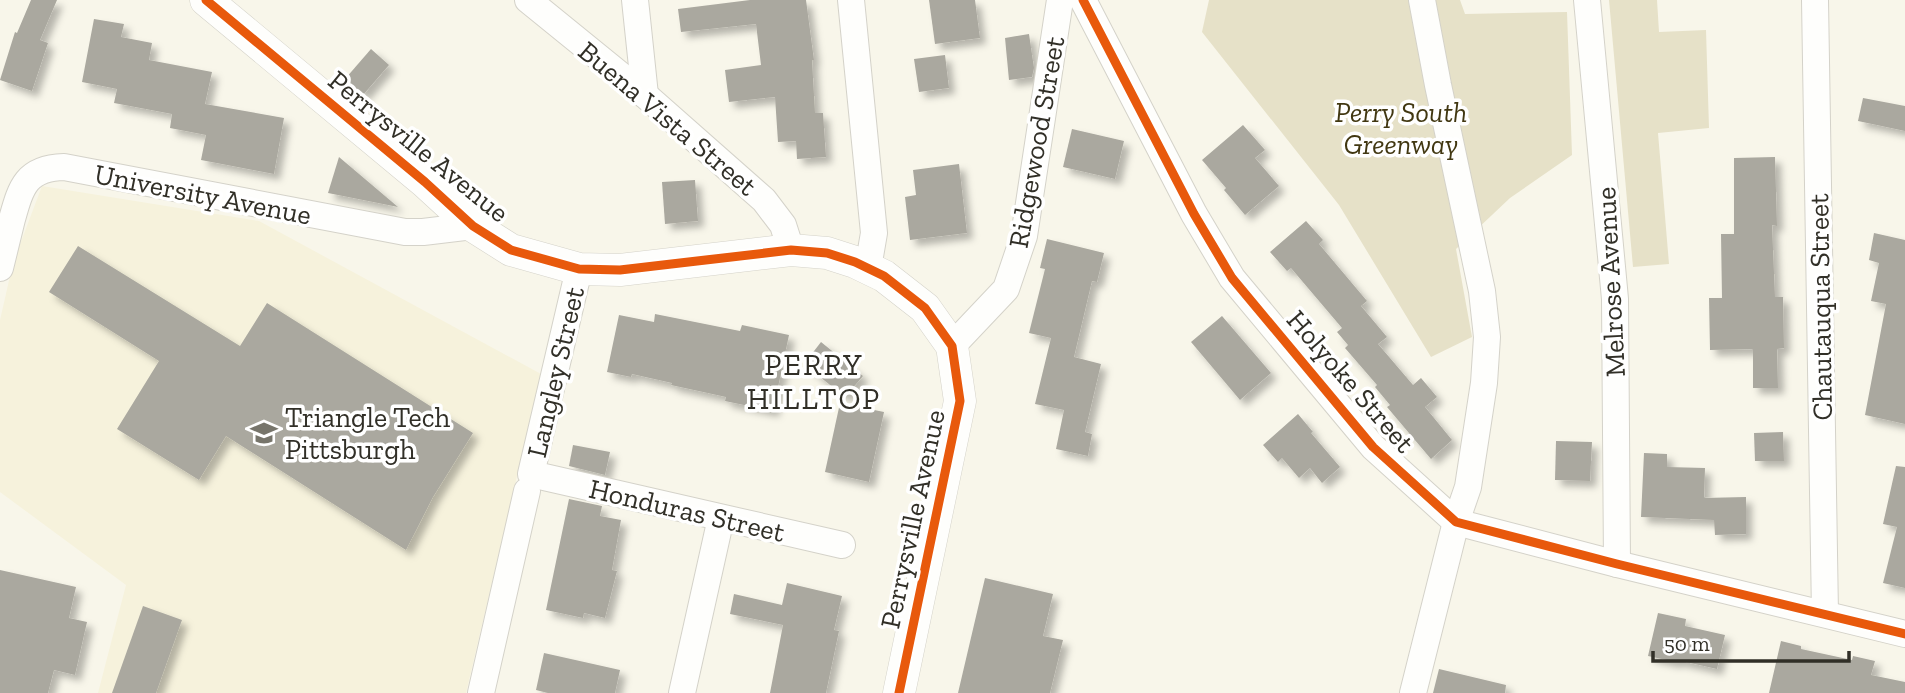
<svg xmlns="http://www.w3.org/2000/svg" width="1905" height="693" font-family="'Zilla Slab',serif">
  <style>
    .built { fill: #f6f2dc }
    .green { fill: #e6e1c8 }
    .building { fill: #aaa89f; filter: url(#shadow) }
    .lines { fill: none; stroke-linecap: round; stroke-linejoin: round }
    .minor-casing { stroke: #d4d2c9; stroke-width: 28 }
    .tertiary-casing { stroke: #d4d2c9; stroke-width: 33 }
    .minor { stroke: #fefefc; stroke-width: 26 }
    .tertiary { stroke: #fefefc; stroke-width: 32 }
    .cycleway-casing { stroke: #fff; stroke-width: 13 }
    .cycleway { stroke: #e8590c; stroke-width: 9 }
    .labels { text-anchor: middle; stroke-width: 7; stroke-linejoin: round; paint-order: stroke }
    .park-label { font-size: 28px; font-style: italic; fill: #413711; stroke: #fff }
    .street-label { font-size: 28px; fill: #312f27; stroke: #fff }
    .poi-label { font-size: 28px; fill: #312f27; stroke: #fff; text-anchor: start }
    .neighbourhood-label { font-size: 30px; letter-spacing: 2px; fill: #312f27; stroke: #fff }
  </style>
  <defs>
    <filter id="shadow"><feDropShadow dx="6" dy="6" stdDeviation="3.5" flood-color="#0004"/></filter>
  </defs>
  <rect width="100%" height="100%" fill="#f8f6ea"/>
  <!-- built -->
  <polygon class="built" points="42,186 259,221 541,374 466,693 98,693 126,585 0,492 0,320 13,263"/>
  <!-- green -->
  <g class="green">
    <polygon points="1209,0 1460,0 1465,14 1567,12 1572,155 1510,198 1456,249 1472,337 1431,357 1339,205 1202,32"/>
    <polygon points="1609,0 1657,0 1659,32 1706,30 1709,128 1658,133 1669,264 1633,267"/>
  </g>
  <!-- building -->
  <g class="building">
    <polygon points="31,0 57,0 40,40 48,43 32,91 0,80 15,32 17,33"/>
    <polygon points="750,0 806,0 814,60 812,60 815,113 823,113 826,157 797,159 796,141 778,142 775,97 729,102 725,70 761,65 756,24 681,32 678,9"/>
    <polygon points="929,0 975,0 980,38 935,44"/>
    <polygon points="94,19 124,24 121,37 152,43 149,60 212,72 205,104 284,118 274,174 201,160 206,135 170,128 172,114 114,103 117,89 82,82"/>
    <polygon points="1029,34 1034,68 1032,77 1009,80 1005,38"/>
    <polygon points="371,49 389,65 363,95 345,79"/>
    <polygon points="945,55 949,88 919,92 914,59"/>
    <polygon points="1863,98 1905,106 1905,131 1858,121"/>
    <polygon points="1243,125 1265,150 1255,158 1279,186 1245,215 1224,190 1226,188 1202,160"/>
    <polygon points="1072,129 1124,141 1115,179 1063,167"/>
    <polygon points="339,157 398,207 328,193"/>
    <polygon points="1775,157 1777,226 1772,225 1775,297 1783,297 1784,348 1777,349 1778,388 1753,388 1753,349 1710,350 1709,298 1722,298 1721,234 1734,234 1734,158"/>
    <polygon points="959,164 967,233 910,240 905,197 916,195 913,170"/>
    <polygon points="695,180 698,221 665,224 662,182"/>
    <polygon points="1306,221 1323,240 1319,244 1367,301 1361,306 1387,337 1378,344 1413,385 1421,378 1437,397 1425,407 1452,440 1431,459 1387,407 1390,405 1375,387 1377,385 1345,348 1348,345 1337,332 1342,328 1291,268 1287,271 1270,252"/>
    <polygon points="1874,233 1905,240 1905,424 1865,415 1886,304 1871,301 1879,263 1869,260"/>
    <polygon points="1047,239 1104,253 1097,282 1092,281 1074,357 1101,364 1085,432 1092,434 1088,456 1056,449 1064,410 1035,404 1051,338 1029,333 1045,269 1040,268"/>
    <polygon points="78,246 240,346 267,303 473,433 433,497 406,550 226,436 199,480 117,429 159,361 49,292"/>
    <polygon points="655,314 740,331 742,325 789,335 773,411 725,401 726,397 671,385 672,383 632,374 631,377 607,372 619,315 654,322"/>
    <polygon points="1222,316 1271,373 1240,400 1191,342"/>
    <polygon points="821,342 863,376 845,397 804,364"/>
    <polygon points="840,403 884,412 869,482 825,472"/>
    <polygon points="1298,414 1313,432 1311,433 1340,467 1322,483 1310,468 1299,478 1282,458 1278,462 1263,445"/>
    <polygon points="1783,432 1784,461 1755,461 1754,433"/>
    <polygon points="1556,441 1592,442 1590,481 1555,480"/>
    <polygon points="573,445 610,452 605,475 569,466"/>
    <polygon points="1644,453 1667,454 1667,467 1705,468 1704,498 1746,497 1746,534 1715,535 1714,520 1641,517"/>
    <polygon points="1896,466 1905,467 1905,588 1883,583 1897,527 1883,524"/>
    <polygon points="569,499 602,506 600,516 621,520 612,570 617,571 605,618 584,613 583,618 546,610"/>
    <polygon points="0,570 76,587 69,618 87,622 75,675 54,670 48,693 0,693"/>
    <polygon points="985,578 1053,594 1043,636 1063,640 1050,693 958,693"/>
    <polygon points="787,583 842,596 834,630 839,631 826,693 770,693 783,625 730,614 734,594 782,605"/>
    <polygon points="143,606 182,620 156,693 112,693"/>
    <polygon points="1658,613 1686,619 1685,626 1725,635 1717,669 1677,660 1676,662 1648,656"/>
    <polygon points="1781,641 1801,646 1801,649 1852,660 1853,656 1875,661 1871,675 1905,682 1905,693 1769,693"/>
    <polygon points="544,653 620,670 615,693 548,693 536,690"/>
    <polygon points="1439,669 1506,685 1505,693 1433,693"/>
  </g>
  <g class="lines">
    <defs>
      <g id="minor">
        <polyline points="528,0 645,95 764,200 783,225 791,250"/>
        <polyline points="635,0 645,95"/>
        <polyline points="851,0 874,233 868,268"/>
        <polyline points="1083,0 1194,214 1232,278 1373,447 1456,522 1617,564 1905,634"/>
        <polyline points="1587,0 1615,299 1617,564"/>
        <polyline points="1815,0 1825,614"/>
        <path d="M0,268C4,252 8,235 12,219C21,187 26,168 64,167L405,232H423L473,226"/>
        <polyline points="579,269 531,474 842,545"/>
        <polyline points="952,346 1006,289 1024,236 1060,0"/>
        <polyline points="481,693 527,491"/>
        <polyline points="682,693 721,518"/>
        <polyline points="1413,693 1456,522 1468,487 1484,383 1487,337 1482,291 1438,85 1422,0"/>
      </g>
      <polyline id="tertiary" points="206,0 425,182 473,226 511,250 579,269 620,270 791,250 827,253 855,262 884,276 925,308 952,346 960,401 899,693"/>
    </defs>
    <!-- minor casing -->
    <use href="#minor" class="minor-casing"/>
    <!-- tertiary casing -->
    <use href="#tertiary" class="tertiary-casing"/>
    <!-- minor -->
    <use href="#minor" class="minor"/>
    <!-- tertiary -->
    <use href="#tertiary" class="tertiary"/>
    <defs>
      <g id="cycleway">
        <polyline points="206,0 425,182 473,226 511,250 579,269 620,270 791,250 827,253 855,262 884,276 925,308 952,346 960,401 899,693"/>
        <polyline points="1083,0 1194,214 1232,278 1373,447 1456,522 1617,564 1905,634"/>
      </g>
    </defs>
    <!-- cycleway casing -->
    <use href="#cycleway" class="cycleway-casing"/>
    <!-- cycleway -->
    <use href="#cycleway" class="cycleway"/>
  </g>
  <!-- icons -->
  <defs>
    <symbol id="university-bare" viewBox="-9 -9 18 18"><path d="M0-5L7-2L0 1L-7-2ZM-4 1L0 2.5L4 1V4Q0 6-4 4Z" fill="#77756b" stroke="#fff" stroke-width="2.5" paint-order="stroke"/></symbol>
  </defs>
  <g fill-rule="evenodd">
    <use href="#university-bare" x="245" y="414" width="38" height="38"/>
  </g>
  <g class="labels">
    <!-- park labels -->
    <g class="park-label">
      <text x="1401" y="122">Perry South<tspan x="1401" dy="32">Greenway</tspan></text>
    </g>
    <!-- street labels -->
    <g class="street-label">
      <text transform="translate(668 118) rotate(40)" y="10">Buena Vista Street</text>
      <text transform="translate(1036 142) rotate(-80)" y="10">Ridgewood Street</text>
      <text transform="translate(419 146) rotate(39)" y="10">Perrysville Avenue</text>
      <text transform="translate(203 194) rotate(11)" y="10">University Avenue</text>
      <text transform="translate(1610 282) rotate(-93)" y="10">Melrose Avenue</text>
      <text transform="translate(1820 307) rotate(-91)" y="10">Chautauqua Street</text>
      <text transform="translate(555 372) rotate(-77)" y="10">Langley Street</text>
      <text transform="translate(1351 381) rotate(49)" y="10">Holyoke Street</text>
      <text transform="translate(687 510) rotate(13)" y="10">Honduras Street</text>
      <text transform="translate(912 519) rotate(-78)" y="10">Perrysville Avenue</text>
    </g>
    <!-- poi labels -->
    <g class="poi-label">
      <text x="285" y="427">Triangle Tech<tspan x="285" dy="32">Pittsburgh</tspan></text>
    </g>
    <!-- neighbourhood labels -->
    <g class="neighbourhood-label">
      <text x="814" y="375">PERRY<tspan x="814" dy="34">HILLTOP</tspan></text>
    </g>
  </g>
  <!-- scale -->
  <path d="M1653 651v10h196v-10" fill="none" stroke="#312f27" stroke-width="3.5"/>
  <text x="1664" y="651" font-size="21" fill="#312f27" stroke="#ffffff" stroke-width="5" paint-order="stroke">50 m</text>
</svg>
